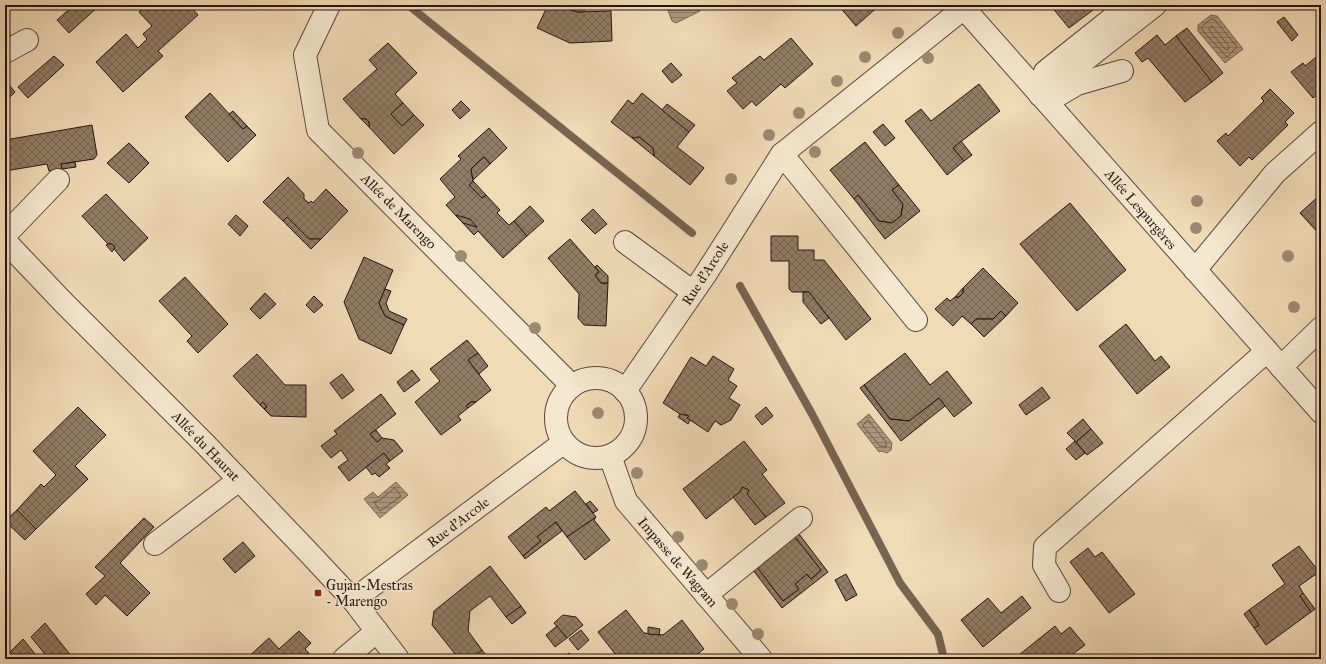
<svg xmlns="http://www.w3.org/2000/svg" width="1326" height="664" font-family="'IM FELL Great Primer',serif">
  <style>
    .water { fill: url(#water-rules); stroke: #776451 }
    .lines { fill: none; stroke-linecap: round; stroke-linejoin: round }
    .shore { stroke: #6a5646; stroke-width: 1 }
    .stream { stroke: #776451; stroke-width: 8 }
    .building { fill: url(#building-cross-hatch); stroke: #27150e }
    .minor-casing { stroke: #594638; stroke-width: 24 }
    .minor { stroke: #f5e8d0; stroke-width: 22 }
    .tree { fill: #9d8971 }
    .poi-dot { fill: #8f2418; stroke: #f5e8d0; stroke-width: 1.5 }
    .labels { text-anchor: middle; stroke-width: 3; stroke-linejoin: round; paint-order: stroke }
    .street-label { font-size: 14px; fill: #27150e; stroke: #f5e8d0 }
    .poi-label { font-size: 14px; fill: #27150e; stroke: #f5e8d0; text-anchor: start }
  </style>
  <defs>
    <pattern id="water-rules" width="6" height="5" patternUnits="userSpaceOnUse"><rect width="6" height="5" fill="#ac987e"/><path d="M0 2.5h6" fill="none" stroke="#8c7b66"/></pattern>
    <pattern id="building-cross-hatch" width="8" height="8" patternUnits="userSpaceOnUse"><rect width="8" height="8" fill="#907c66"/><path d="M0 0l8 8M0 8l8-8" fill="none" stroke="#766452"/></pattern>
  </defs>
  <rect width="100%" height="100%" fill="#f0dbb7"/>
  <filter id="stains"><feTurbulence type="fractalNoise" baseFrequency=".005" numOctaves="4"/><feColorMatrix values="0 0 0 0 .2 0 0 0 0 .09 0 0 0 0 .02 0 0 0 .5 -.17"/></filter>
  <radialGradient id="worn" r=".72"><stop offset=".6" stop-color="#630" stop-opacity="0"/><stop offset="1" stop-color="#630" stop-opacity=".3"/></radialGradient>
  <!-- water -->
  <g class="water">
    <polygon points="666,5 696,5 700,11 676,23 672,21"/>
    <polygon points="1211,15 1217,16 1243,49 1225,63 1198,31 1198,25"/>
    <polygon points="869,414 892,443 891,450 887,453 882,451 879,452 857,424"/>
    <polygon points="396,482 408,495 380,518 364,499 373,492 378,497"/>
  </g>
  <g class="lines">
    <!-- shore -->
    <g class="shore">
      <polygon points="1211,19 1215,20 1237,47 1227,57 1202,30 1202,27"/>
      <polygon points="1212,26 1229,46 1228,50 1225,49 1209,30"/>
      <polygon points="868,420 886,442 886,447 880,446 863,426"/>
      <polygon points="395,488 401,496 380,511 374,502 380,500"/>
    </g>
    <!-- stream -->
    <g class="stream">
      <polyline points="408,5 692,233"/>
      <polyline points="740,286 812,414 900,583 938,634 944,659"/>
    </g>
  </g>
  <!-- building -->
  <g class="building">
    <polygon points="74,5 100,5 69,33 57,20"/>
    <polygon points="147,5 189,5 198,15 158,51 163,56 123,92 96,62 126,34 138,48 147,39 143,34 152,26 139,12"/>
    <polygon points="548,5 561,5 577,12 611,11 612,41 570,43 537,28"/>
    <polygon points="572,5 585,5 584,12 577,12 571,10"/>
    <polygon points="838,5 880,5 856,26"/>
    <polygon points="1053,5 1089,5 1093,10 1069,28 1051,6"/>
    <polygon points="1284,17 1298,35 1292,41 1277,22"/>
    <polygon points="1187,28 1223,73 1212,82 1176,36"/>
    <polygon points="1157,35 1165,45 1176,36 1212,82 1185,102 1148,58 1142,62 1135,53"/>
    <polygon points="791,38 813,64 785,88 781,84 756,106 752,101 743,109 727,91 737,83 732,78 760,56 764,60"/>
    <polygon points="388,43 417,73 395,94 403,103 391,114 402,126 414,115 424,125 394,154 369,127 369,122 366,119 361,119 343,99 377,69 369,60"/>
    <polygon points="1321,53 1321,92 1313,98 1291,72 1303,63 1305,66"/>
    <polygon points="54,56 64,65 28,98 18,87"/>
    <polygon points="671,63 682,75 672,83 662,71"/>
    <polygon points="5,80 15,92 5,102"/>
    <polygon points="979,84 1000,111 953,148 964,161 947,175 905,121 921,109 931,121"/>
    <polygon points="1270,89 1294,113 1285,122 1288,125 1252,160 1249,157 1240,166 1217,141 1226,133 1228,136 1264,101 1261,98"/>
    <polygon points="210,93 243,129 247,126 256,135 228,162 185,117"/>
    <polygon points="642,93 689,132 677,147 704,168 690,185 654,156 653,148 639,137 632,138 611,122 628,100 633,104"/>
    <polygon points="461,101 470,110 460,119 452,110"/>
    <polygon points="403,103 414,115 402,126 391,114"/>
    <polygon points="667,104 695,125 689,132 662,110"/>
    <polygon points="233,111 247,126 243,129 229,114"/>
    <polygon points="361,119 366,119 369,122 369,127"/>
    <polygon points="883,124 895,138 885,146 873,132"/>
    <polygon points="92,125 97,155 94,159 61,164 62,169 49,171 47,164 5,171 5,140"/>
    <polygon points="489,128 507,148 490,164 484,157 471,169 473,181 469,185 482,198 486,195 500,210 497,213 509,225 514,221 527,236 503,258 478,231 474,235 446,205 455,197 440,179 461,159 458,156"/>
    <polygon points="639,137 653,148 654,156 632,138"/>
    <polygon points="961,141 972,155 964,161 953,148"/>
    <polygon points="865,142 899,185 892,190 903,204 901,216 892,223 879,221 858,195 854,199 830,170"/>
    <polygon points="129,143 149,163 129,183 107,163"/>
    <polygon points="484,157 490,164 473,180 471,169"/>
    <polygon points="75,162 76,167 62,169 61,164"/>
    <polygon points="288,177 304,194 304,199 309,203 311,201 313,203 326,189 348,211 321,239 309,239 287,217 283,221 263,202"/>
    <polygon points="473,181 486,195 482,198 469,185"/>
    <polygon points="899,185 920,211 885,239 854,199 858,195 879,221 892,223 901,216 903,204 892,190"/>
    <polygon points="106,194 148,238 124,261 115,250 112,244 108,244 82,216"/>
    <polygon points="1320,195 1321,196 1321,236 1300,213"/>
    <polygon points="1070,203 1126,270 1077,311 1020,244"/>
    <polygon points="530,206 544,221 527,236 514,221"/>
    <polygon points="593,209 607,224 595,234 581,220"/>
    <polygon points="236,215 248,226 240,236 228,224"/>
    <polygon points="456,215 470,219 477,227 463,223"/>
    <polygon points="287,217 309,239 321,239 311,249 283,221"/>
    <polygon points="771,236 798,236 798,250 814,250 814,260 824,260 871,319 846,340 809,292 792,292 789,289 789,261 771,261"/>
    <polygon points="570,239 599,272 595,275 601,283 608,283 606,326 584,325 578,318 579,294 548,258"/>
    <polygon points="108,244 112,244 115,247 112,252 106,245"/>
    <polygon points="364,257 393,270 379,303 385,316 404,325 391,354 359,339 344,302"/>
    <polygon points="597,265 608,276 608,283 601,283 595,275 599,272 595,267"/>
    <polygon points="983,268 1018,303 1006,316 1001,311 993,319 976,319 971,324 962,316 953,326 935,309 947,298 950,301 955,297 959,297 963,293 963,288"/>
    <polygon points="185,277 228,324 198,353 187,341 192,336 159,301"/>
    <polygon points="963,288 963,293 959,297 955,297"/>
    <polygon points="385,289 391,291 386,303 389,311 407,319 404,325 385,316 379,303"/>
    <polygon points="803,292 809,292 829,318 821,324 803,302"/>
    <polygon points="265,293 276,304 260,319 250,309"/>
    <polygon points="314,296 323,305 314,313 306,305"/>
    <polygon points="1001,311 1006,316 984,337 971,324 976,319 993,319"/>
    <polygon points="1126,324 1155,361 1161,356 1170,367 1137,394 1099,346"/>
    <polygon points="467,340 478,353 468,360 491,390 476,402 471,402 466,406 468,408 458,416 461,420 441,435 415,402 440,381 430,369"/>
    <polygon points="478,353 488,366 479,374 468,360"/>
    <polygon points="905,353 930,385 947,371 972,403 954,417 939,398 909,421 890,419 864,385"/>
    <polygon points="257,354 285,385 306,385 306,417 271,416 264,409 267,407 263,402 260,405 233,376"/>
    <polygon points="713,356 734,369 728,380 737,386 729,398 740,405 731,420 721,425 715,421 708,432 687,418 689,416 685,414 683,416 663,403 691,357 706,366"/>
    <polygon points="412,370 420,380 404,392 397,382"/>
    <polygon points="342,374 354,390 342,399 330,383"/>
    <polygon points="864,385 890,419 909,421 939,398 945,406 901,441 860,388"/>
    <polygon points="1042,387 1050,398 1026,415 1019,405"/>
    <polygon points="381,394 396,414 370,434 377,442 382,438 394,440 403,451 390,461 384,453 349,481 338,467 348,460 341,450 331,458 321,446 337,434 334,431"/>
    <polygon points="263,402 267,407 264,409 260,405"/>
    <polygon points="471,402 476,402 468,408 466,406"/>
    <polygon points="78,407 106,435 75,466 88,479 36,529 17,510 41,484 44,487 56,475 33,451"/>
    <polygon points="766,407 773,416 762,425 755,416"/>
    <polygon points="680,414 689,416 687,418 690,420 688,424 678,417"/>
    <polygon points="1083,419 1091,429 1076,442 1067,433"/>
    <polygon points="1091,429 1103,443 1087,455 1076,442"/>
    <polygon points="376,430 382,438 377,442 370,434"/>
    <polygon points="744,441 767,470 762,474 785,503 766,517 747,494 749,490 742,487 740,492 706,519 683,489"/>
    <polygon points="1075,441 1085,453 1076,460 1066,449"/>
    <polygon points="384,453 390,461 386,464 390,468 379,477 375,473 372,475 366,467"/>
    <polygon points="742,487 749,490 747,494 766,517 755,525 733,497 740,492"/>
    <polygon points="575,491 596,517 567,537 556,522 537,537 541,541 523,556 508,537 546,507 549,511"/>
    <polygon points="590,501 598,510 593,513 586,504"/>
    <polygon points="17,510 36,529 25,540 5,521"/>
    <polygon points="596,517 594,520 610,540 585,560 567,537"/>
    <polygon points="144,518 154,527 120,563 150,593 127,616 105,595 96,605 86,594 105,576 95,567"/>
    <polygon points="556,522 562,531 525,559 523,556 541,541 537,537"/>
    <polygon points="799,534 828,572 782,608 753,570 757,567 783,601 799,589 795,584 807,574 811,579 821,570 795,537"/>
    <polygon points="795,537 821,570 811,579 807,574 795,584 799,589 783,601 757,567"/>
    <polygon points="243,542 255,556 235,573 223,559"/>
    <polygon points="1299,546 1319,572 1299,586 1303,593 1300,596 1311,612 1266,645 1254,628 1259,625 1249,610 1285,584 1272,565"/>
    <polygon points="1088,548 1095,557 1102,552 1135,594 1109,613 1070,562"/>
    <polygon points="490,566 521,606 506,617 490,596 470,611 468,631 482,650 471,659 459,659 432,625 434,611"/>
    <polygon points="846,574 857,595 846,601 835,580"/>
    <polygon points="1303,593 1315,609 1311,612 1300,596"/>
    <polygon points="1022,596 1031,608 983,647 961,620 988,598 1001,613"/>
    <polygon points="521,606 526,613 512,624 506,617"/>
    <polygon points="626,610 644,633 663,635 682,620 704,649 691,659 659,659 639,656 636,654 630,659 619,659 598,632"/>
    <polygon points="1249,610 1259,625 1254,628 1244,614"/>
    <polygon points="563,615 576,617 583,625 567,638 554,623"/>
    <polygon points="45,623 72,657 70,659 49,659 31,637"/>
    <polygon points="557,626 567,638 555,647 546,635"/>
    <polygon points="1055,626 1061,634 1070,627 1085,645 1066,659 1014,659"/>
    <polygon points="648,627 660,629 659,635 648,634"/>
    <polygon points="581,630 589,640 578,650 569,639"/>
    <polygon points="299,631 311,643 305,649 314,659 246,659 269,638 279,649"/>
    <polygon points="23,639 39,659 5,659 5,657"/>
    <polygon points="482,650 489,659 471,659"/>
    <polygon points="569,653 574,659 561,659"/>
    <polygon points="636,654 639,656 659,659 630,659"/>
  </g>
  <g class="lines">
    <defs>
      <g id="minor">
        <polyline points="329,5 305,55 318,130 572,386"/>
        <polyline points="961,5 1321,412"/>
        <polyline points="5,52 27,40"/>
        <polyline points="1045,72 1129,5"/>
        <polyline points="1040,95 1155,5"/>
        <polyline points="1055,97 1077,84 1122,71"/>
        <polyline points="782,154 916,320"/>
        <polyline points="5,235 58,180"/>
        <polyline points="5,241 63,302 206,445 310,554 353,600 398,659"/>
        <polyline points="625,242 693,292"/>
        <polyline points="1195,270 1275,173 1321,132"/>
        <polyline points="1281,367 1321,328"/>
        <circle cx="596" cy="418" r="40"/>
        <polyline points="625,391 705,275 782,154 964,8"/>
        <polyline points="610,456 626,501 761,659"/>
        <polyline points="155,544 239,480"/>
        <polyline points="1059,591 1044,565 1045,547 1267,351"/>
        <polyline points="706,595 801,518"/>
        <polyline points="353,600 563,443"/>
        <polyline points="344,659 377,631"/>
      </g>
    </defs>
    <!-- minor casing -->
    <use href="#minor" class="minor-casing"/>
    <!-- minor -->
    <use href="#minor" class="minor"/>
  </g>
  <!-- trees -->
  <g class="tree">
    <circle cx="898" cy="33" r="6"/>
    <circle cx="865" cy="57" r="6"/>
    <circle cx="928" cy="58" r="6"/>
    <circle cx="837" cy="81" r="6"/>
    <circle cx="799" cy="113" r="6"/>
    <circle cx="769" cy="135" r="6"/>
    <circle cx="815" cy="152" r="6"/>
    <circle cx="358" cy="153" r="6"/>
    <circle cx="731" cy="179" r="6"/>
    <circle cx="1197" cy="201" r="6"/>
    <circle cx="1196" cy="228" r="6"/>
    <circle cx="461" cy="256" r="6"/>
    <circle cx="1288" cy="256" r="6"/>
    <circle cx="1294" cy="307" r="6"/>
    <circle cx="535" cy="328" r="6"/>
    <circle cx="598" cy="413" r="6"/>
    <circle cx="637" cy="473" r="6"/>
    <circle cx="678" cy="537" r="6"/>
    <circle cx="702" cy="565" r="6"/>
    <circle cx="732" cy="604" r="6"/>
    <circle cx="758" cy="634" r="6"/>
  </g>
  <!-- markers -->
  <rect class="poi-dot" x="314" y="589" width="8" height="8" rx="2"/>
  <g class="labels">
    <!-- street labels -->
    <g class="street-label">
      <text transform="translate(1141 209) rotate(49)" y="5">Allée Lespurgères</text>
      <text transform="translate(399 211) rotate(45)" y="5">Allée de Marengo</text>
      <text transform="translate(705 273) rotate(-57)" y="5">Rue d'Arcole</text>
      <text transform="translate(206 446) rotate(46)" y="5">Allée du Haurat</text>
      <text transform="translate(458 522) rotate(-37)" y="5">Rue d'Arcole</text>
      <text transform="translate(678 562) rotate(49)" y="5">Impasse de Wagram</text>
    </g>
    <!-- poi labels -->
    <g class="poi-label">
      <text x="326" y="590">Gujan-Mestras<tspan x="326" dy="16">- Marengo</tspan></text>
    </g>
  </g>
  <!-- margin -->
  <rect width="1326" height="664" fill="none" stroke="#f0dbb7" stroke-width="20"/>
  <rect x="6" y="6" width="1314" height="652" fill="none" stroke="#27150e" stroke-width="2"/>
  <rect x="10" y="10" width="1306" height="644" fill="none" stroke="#27150e"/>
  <rect width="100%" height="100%" filter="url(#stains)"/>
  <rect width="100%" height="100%" fill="url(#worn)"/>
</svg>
